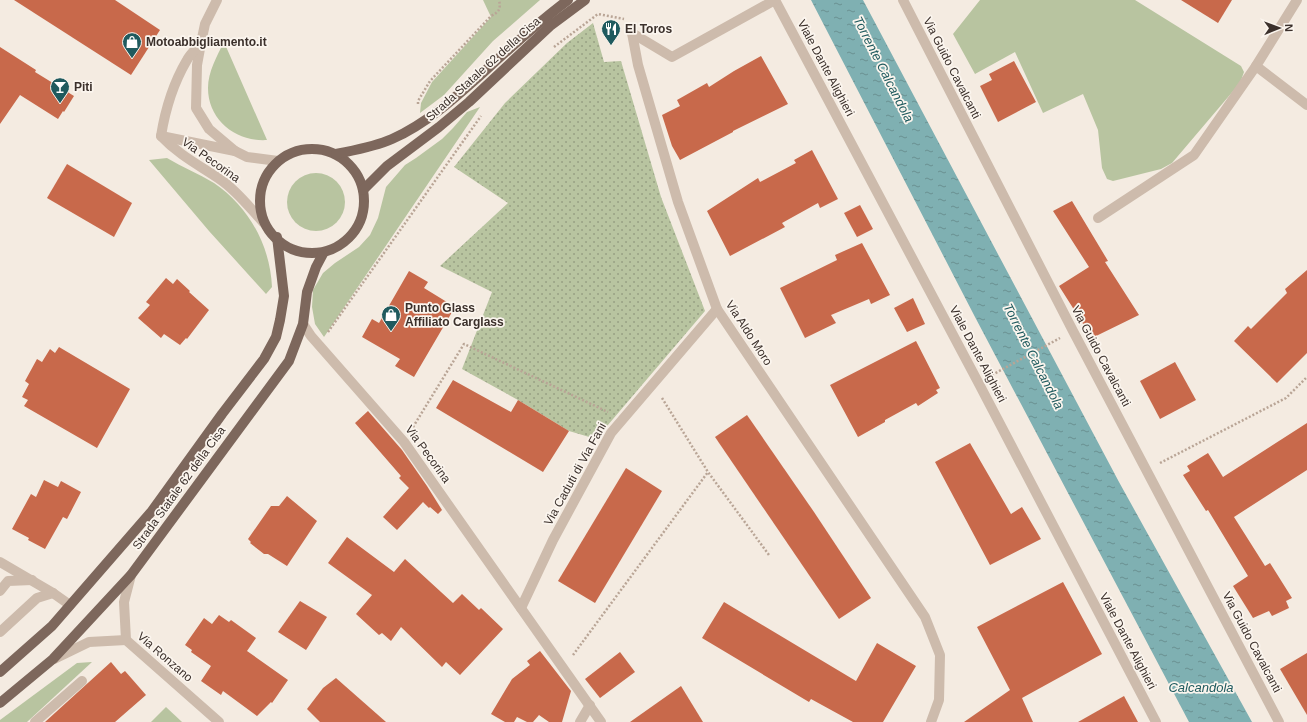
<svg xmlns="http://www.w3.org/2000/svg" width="1307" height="722" font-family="Arial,sans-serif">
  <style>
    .grass { fill: #b8c4a0 }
    .park { fill: url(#park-dots) }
    .water { fill: url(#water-ripples) }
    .building { fill: #c8694b }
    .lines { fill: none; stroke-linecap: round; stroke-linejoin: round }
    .path { stroke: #b9a596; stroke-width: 2.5; stroke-dasharray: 2 2; stroke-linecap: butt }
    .minor { stroke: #cdbbac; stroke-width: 10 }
    .major { stroke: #7d675c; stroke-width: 10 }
    .labels { text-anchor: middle; stroke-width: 3.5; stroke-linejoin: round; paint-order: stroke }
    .poi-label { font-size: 12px; font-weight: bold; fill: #3b302b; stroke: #fbf5ee; text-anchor: start }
    .street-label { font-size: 12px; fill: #3b302b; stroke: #fbf5ee }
    .water-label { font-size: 13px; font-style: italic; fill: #1f5a5e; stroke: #fbf5ee }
  </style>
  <defs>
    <pattern id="park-dots" width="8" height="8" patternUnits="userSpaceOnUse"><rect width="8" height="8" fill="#b8c4a0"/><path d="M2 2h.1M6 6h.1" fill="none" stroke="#97a083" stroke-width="1.8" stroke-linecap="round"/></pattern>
    <pattern id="water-ripples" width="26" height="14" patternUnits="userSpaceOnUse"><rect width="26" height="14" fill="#7fb0b2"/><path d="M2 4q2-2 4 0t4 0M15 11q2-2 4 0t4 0" fill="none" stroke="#699091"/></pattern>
  </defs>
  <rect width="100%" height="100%" fill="#f4ebe1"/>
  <!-- grass -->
  <g class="grass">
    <polygon points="483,0 540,0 493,41 444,95 420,113 421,103 432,82 491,17"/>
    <polygon points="980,0 1135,0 1241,66 1244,72 1240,83 1172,163 1161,169 1113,181 1107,179 1102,168 1098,130 1083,94 1043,113 1015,52 975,74 953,34"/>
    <path d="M224,42L267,140C236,142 208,120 208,88C208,72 217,56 224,42Z"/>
    <polygon points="480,107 324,337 315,324 312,307 313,290 323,273 335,263 359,247 370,235 378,218 386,187 405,165 416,158 442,139 453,128 467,112"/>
    <path d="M167,158C182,167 199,174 214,183C249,207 270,245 272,287L266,294L209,231L149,160Z"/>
    <circle cx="316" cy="202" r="29"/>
    <polygon points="92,662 27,722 0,722 0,720 77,663"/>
    <polygon points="166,707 182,722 151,722"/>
  </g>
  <!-- park -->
  <polygon class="park" points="593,23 604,62 621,61 661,197 705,311 596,439 569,431 518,400 462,369 492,292 440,266 508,203 454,167 505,103 567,43"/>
  <!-- water -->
  <polygon class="water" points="811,0 863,0 1119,482 1252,722 1189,722 975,317"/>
  <!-- building -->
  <g class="building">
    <polygon points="14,0 115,0 160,30 131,75"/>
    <polygon points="1181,0 1232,0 1218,23"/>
    <polygon points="0,47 36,70 35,72 74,96 64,112 63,111 58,119 20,95 0,124"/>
    <polygon points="761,56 788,104 733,131 733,132 680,160 672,146 662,115 680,106 677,100 707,83 709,87 734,71"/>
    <polygon points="1014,61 1036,102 998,122 980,86 992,80 989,74"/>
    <polygon points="812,150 838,199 820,208 818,203 782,223 785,227 730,256 707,211 758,178 760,182 796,163 794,160"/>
    <polygon points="67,164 132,203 114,237 47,198"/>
    <polygon points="1072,201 1108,261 1105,262 1139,315 1092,338 1059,286 1089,267 1053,211"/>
    <polygon points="860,205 873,229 857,237 844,213"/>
    <polygon points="862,243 890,295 871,304 869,299 831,315 836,323 805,338 780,288 837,260 835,255"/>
    <polygon points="1307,270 1307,353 1277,383 1234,341 1248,326 1251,329 1287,293 1285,289"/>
    <polygon points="409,271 428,282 424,288 455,307 414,377 395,366 400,359 362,337 372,319 379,323"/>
    <polygon points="166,278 173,284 177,279 190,291 189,292 209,310 187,339 186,338 180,345 164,334 161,338 138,318 150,305 146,302"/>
    <polygon points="913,298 925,324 907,332 894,308"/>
    <polygon points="916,341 940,388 936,390 938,393 918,406 916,403 885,420 885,422 858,437 830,385"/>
    <polygon points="59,347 130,389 97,448 24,406 28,400 22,397 29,384 25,381 37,359 42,362 50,349 55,353"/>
    <polygon points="1175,362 1196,400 1160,419 1140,381"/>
    <polygon points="453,380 511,412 518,400 569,431 543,472 436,408"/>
    <polygon points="368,411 402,450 427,486 442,510 438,514 430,507 429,508 423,502 397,530 383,517 409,488 399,478 401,476 355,423"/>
    <polygon points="747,415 814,512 871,598 839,619 715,437"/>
    <polygon points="1307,423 1307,470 1234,517 1265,566 1270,563 1292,598 1286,601 1289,608 1272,616 1269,611 1253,618 1233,586 1248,576 1208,510 1206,511 1183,475 1190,471 1187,466 1208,453 1223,477"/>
    <polygon points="970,443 1011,514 1022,507 1041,539 990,565 935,462"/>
    <polygon points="626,468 662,491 595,603 558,581"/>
    <polygon points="44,480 58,487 61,481 81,492 67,519 63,517 45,549 28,540 29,538 12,529 31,494 36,497"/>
    <polygon points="287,496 317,521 287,566 268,554 264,554 250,543 251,542 248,539 271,506 279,506"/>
    <polygon points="347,537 394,572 405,559 453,603 462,594 479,610 481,608 503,629 460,675 446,662 442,667 401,627 391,641 382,633 379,635 356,614 372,595 328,563"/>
    <polygon points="1063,582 1102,654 1022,698 1033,722 964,722 1010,690 977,627"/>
    <polygon points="300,601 327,617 306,650 278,632"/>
    <polygon points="724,602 856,681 877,643 916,666 883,722 853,722 811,699 809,702 702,638"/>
    <polygon points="219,615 229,622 231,620 256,638 247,651 288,680 272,703 271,702 257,716 223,691 221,695 201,681 211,666 191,652 192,650 185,645 204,618 212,624"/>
    <polygon points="540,651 571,691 562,722 549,722 539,715 533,722 527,722 517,717 514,722 505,722 491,714 512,679 530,665 527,661"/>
    <polygon points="620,652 635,672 600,698 585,679"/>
    <polygon points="1307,653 1307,715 1280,669"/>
    <polygon points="111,662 121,674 125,671 146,695 115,722 45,722"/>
    <polygon points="336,678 386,722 320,722 307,709 323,688"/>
    <polygon points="681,686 703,722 630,722"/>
    <polygon points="1124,696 1138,722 1078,722"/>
  </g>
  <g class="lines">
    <!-- path -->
    <g class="path">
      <polyline points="554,47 598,14 624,19"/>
      <path d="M418,104V101L430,81L491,16C499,12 501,9 499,0"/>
      <polyline points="328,332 481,116"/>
      <polyline points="992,375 1060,338"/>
      <polyline points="662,398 708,472 769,555"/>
      <polyline points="413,427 464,344 608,412"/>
      <polyline points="1160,463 1286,398 1307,377"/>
      <polyline points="573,655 708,472"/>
    </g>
    <!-- minor -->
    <g class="minor">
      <polyline points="217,0 205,24 201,43 197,65 196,108 209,129 235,151"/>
      <polyline points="775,0 978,382 1156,722"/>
      <polyline points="903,0 1073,331 1279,722"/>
      <polyline points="1297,0 1256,66 1307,105"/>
      <polyline points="632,33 638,65 678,202 717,309 925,617 940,655 939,700 931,722"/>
      <polyline points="632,33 672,57 775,0"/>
      <path d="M201,43C197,48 190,54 187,60C174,82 165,111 161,136C180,156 199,165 221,180C237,191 250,208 263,222"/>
      <polyline points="161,136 235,151 247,157 278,161"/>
      <polyline points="1098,218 1194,155 1256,66"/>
      <polyline points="303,324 311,336 404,442 601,722"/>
      <polyline points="0,562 53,593 70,605"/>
      <polyline points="131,575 124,602 126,640 219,722"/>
      <polyline points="0,591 8,581 32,580"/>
      <polyline points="521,608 553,540 611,433 717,309"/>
      <polyline points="0,632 37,598 53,593"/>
      <polyline points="54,659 89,642 126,640"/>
      <polyline points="35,722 82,681"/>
      <polyline points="580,722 590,705"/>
    </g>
    <!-- major -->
    <g class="major">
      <circle cx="312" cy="201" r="52"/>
      <path d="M336,154C355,150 374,147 392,139C428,123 458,95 487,69C513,45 539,22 568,0"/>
      <polyline points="363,190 387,166 439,127 469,102 550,26 585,0"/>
      <polyline points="0,672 52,626 152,511 222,414 264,359 276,337 280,320 284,296 277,237"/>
      <polyline points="0,703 53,659 131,575 289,361 303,324 307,292 316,267 324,252"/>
    </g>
  </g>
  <!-- icons -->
  <defs>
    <symbol id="restaurant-pin" viewBox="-11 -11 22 30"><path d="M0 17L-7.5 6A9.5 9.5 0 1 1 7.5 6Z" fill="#1f5a5e" stroke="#fbf5ee"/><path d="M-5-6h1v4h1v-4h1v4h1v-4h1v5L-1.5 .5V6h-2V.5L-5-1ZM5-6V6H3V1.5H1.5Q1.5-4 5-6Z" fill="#fff"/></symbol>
    <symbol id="shop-pin" viewBox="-11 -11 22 30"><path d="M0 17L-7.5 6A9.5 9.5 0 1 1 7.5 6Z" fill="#1f5a5e" stroke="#fbf5ee"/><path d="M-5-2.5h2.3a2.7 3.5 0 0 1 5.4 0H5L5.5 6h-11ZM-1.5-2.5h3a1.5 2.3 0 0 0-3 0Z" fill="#fff"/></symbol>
    <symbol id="bar-pin" viewBox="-11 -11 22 30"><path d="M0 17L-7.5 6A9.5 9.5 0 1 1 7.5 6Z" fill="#1f5a5e" stroke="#fbf5ee"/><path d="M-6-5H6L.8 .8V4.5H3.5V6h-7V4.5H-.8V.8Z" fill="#fff"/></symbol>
  </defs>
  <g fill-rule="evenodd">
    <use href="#restaurant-pin" x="600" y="18" width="22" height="30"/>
    <use href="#shop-pin" x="121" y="31" width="22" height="30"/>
    <use href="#bar-pin" x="49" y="76" width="22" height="30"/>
    <use href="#shop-pin" x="380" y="304" width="22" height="30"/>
  </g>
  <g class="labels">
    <!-- poi labels -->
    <g class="poi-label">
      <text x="625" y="33">El Toros</text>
      <text x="146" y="46">Motoabbigliamento.it</text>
      <text x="74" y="91">Piti</text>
      <text x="405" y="312">Punto Glass<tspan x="405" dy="14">Affiliato Carglass</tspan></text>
    </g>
    <!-- street labels -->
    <g class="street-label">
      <text transform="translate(826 68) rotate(62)" y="4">Viale Dante Alighieri</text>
      <text transform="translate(952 68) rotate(63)" y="4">Via Guido Cavalcanti</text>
      <text transform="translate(483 69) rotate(-42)" y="4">Strada Statale 62 della Cisa</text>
      <text transform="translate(211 160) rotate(35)" y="4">Via Pecorina</text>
      <text transform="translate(749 333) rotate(57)" y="4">Via Aldo Moro</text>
      <text transform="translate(978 354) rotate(62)" y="4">Viale Dante Alighieri</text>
      <text transform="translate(1101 356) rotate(62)" y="4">Via Guido Cavalcanti</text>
      <text transform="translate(428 454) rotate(54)" y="4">Via Pecorina</text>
      <text transform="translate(575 474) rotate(-61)" y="4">Via Caduti di Via Fani</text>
      <text transform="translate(179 488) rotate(-54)" y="4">Strada Statale 62 della Cisa</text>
      <text transform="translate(1128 641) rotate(62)" y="4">Viale Dante Alighieri</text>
      <text transform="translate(1252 642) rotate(62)" y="4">Via Guido Cavalcanti</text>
      <text transform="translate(165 657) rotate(41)" y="4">Via Ronzano</text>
    </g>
    <!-- water labels -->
    <g class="water-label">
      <text transform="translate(884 69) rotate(63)" y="5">Torrente Calcandola</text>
      <text transform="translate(1034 356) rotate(63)" y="5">Torrente Calcandola</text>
      <text x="1201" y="692">Calcandola</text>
    </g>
  </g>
  <!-- north arrow -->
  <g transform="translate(1279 28) rotate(89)" stroke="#fbf5ee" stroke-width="3" paint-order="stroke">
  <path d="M0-3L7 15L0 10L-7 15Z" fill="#3b302b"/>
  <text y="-6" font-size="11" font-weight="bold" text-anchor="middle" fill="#3b302b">N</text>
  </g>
</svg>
